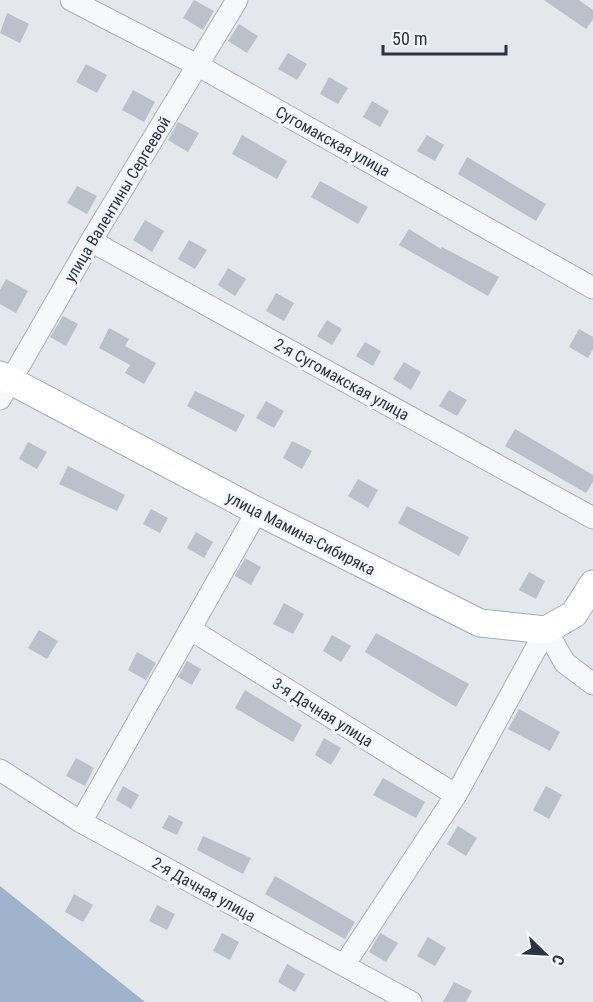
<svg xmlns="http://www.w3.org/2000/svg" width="593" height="1002" font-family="'Roboto Condensed',sans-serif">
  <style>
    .water { fill: #9fb4cc }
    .building { fill: #bbc0ca }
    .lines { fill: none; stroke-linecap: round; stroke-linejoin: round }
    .minor-casing { stroke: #a9aeb7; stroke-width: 23 }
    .major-casing { stroke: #a3abb8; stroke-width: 29 }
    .minor { stroke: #f7f8fa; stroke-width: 21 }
    .major { stroke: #fff; stroke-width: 27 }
    .labels { text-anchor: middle; stroke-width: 6; stroke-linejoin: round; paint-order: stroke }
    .street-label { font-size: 16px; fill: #2b3445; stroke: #f4f6f9 }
  </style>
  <rect width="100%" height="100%" fill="#e4e7ec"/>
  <!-- water -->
  <polygon class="water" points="0,886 145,1002 0,1002"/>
  <!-- building -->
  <g class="building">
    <polygon points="194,0 214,11 203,30 183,18"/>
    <polygon points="544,0 579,0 593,10 593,19 586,29"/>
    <polygon points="7,13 29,24 20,43 0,33"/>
    <polygon points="239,24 258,36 247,53 228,41"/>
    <polygon points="288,53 307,64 297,80 278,69"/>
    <polygon points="86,64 107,75 97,93 76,82"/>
    <polygon points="329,77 348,88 338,104 320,94"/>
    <polygon points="133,90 155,102 144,122 122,110"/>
    <polygon points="372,101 389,111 380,127 363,117"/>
    <polygon points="178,122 199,133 188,152 168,140"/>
    <polygon points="242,135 287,161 277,179 232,154"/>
    <polygon points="427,135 444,145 435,161 417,151"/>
    <polygon points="467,157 546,204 536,221 458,174"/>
    <polygon points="320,181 368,207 358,224 311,197"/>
    <polygon points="77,186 97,196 87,214 67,203"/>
    <polygon points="145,220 164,231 152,252 133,240"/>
    <polygon points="409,229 441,249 442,247 499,277 488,296 399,245"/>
    <polygon points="189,240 207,250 195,269 178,259"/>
    <polygon points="228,268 246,279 235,296 218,285"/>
    <polygon points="6,279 28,291 16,313 0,304 0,290"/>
    <polygon points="276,293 294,303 284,321 266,311"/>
    <polygon points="63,316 78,324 66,346 50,337"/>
    <polygon points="327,320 342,329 332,345 317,336"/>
    <polygon points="109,328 129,339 125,346 156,363 144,384 125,373 130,365 99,348"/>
    <polygon points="579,329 593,337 593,349 588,358 569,347"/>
    <polygon points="365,342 381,351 373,366 356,356"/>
    <polygon points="404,362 421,372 411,390 393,379"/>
    <polygon points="449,390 467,400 457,416 439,406"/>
    <polygon points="195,391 245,415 236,432 187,406"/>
    <polygon points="266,401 284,411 274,428 256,418"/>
    <polygon points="515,429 593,475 593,482 586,493 505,446"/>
    <polygon points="292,441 312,451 302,469 283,458"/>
    <polygon points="28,442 47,452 37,469 19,459"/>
    <polygon points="68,466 125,495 117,511 59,484"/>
    <polygon points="358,479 378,490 368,508 348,496"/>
    <polygon points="407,506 469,537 459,556 398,523"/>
    <polygon points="151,509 168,518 160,533 143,524"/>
    <polygon points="196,532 213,542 204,558 187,548"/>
    <polygon points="245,558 261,567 251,585 235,576"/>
    <polygon points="529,572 545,581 536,599 519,590"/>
    <polygon points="284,603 304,614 293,634 273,624"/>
    <polygon points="39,630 58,641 47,659 28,648"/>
    <polygon points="376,633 469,684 456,707 365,652"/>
    <polygon points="332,635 351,646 341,662 323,651"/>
    <polygon points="137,652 156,663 146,680 128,670"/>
    <polygon points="187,661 201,669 192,685 178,677"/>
    <polygon points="245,690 302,725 293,742 235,708"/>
    <polygon points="519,709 560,732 550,751 508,729"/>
    <polygon points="324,738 341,748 331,765 315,755"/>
    <polygon points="76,758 94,768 85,786 66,776"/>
    <polygon points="383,778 425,802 416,818 373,795"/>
    <polygon points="123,786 139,795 131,809 116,800"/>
    <polygon points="546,786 562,795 549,819 533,810"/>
    <polygon points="169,815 183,822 177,835 162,828"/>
    <polygon points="458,826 477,838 466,856 447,844"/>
    <polygon points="203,836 251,858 243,874 197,850"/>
    <polygon points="275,876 355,922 345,939 265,894"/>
    <polygon points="74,894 93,905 83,922 65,912"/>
    <polygon points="157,905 175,914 167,930 149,921"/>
    <polygon points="222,933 239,942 230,960 213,951"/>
    <polygon points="380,933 398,943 386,962 369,952"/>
    <polygon points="428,937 446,948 435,966 417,956"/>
    <polygon points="287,964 305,974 295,992 278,982"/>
    <polygon points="454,982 472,991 466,1002 443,1002"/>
  </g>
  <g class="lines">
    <defs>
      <g id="minor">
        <polyline points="71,0 197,65 593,288"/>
        <polyline points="91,241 593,518"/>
        <polyline points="0,399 91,241 237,0"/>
        <polyline points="190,629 456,795"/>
        <polyline points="546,630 565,663 593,684"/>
        <polyline points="0,770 81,822 411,1002"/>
        <polyline points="81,822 257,511"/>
        <polyline points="344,965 456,795 546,630"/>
      </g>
      <polyline id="major" points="0,375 257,511 480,623 546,630 574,614 593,584"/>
    </defs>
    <!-- minor casing -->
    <use href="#minor" class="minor-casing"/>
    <!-- major casing -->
    <use href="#major" class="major-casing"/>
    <!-- minor -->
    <use href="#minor" class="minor"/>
    <!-- major -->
    <use href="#major" class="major"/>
  </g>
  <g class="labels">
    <!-- street labels -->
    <g class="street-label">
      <text transform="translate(333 141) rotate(29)" y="6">Сугомакская улица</text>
      <text transform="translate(117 199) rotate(-59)" y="6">улица Валентины Сергеевой</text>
      <text transform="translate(342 379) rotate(29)" y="6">2-я Сугомакская улица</text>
      <text transform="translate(301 533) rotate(27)" y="6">улица Мамина-Сибиряка</text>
      <text transform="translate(323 712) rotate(32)" y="6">3-я Дачная улица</text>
      <text transform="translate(204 889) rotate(29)" y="6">2-я Дачная улица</text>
    </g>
  </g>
  <!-- north arrow -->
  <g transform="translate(545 954) rotate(114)" stroke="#f4f6f9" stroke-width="4.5" paint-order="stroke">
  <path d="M0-4.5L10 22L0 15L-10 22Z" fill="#2b3445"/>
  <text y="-9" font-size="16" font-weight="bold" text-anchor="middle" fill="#2b3445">С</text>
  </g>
  <!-- scale -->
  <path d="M383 45v9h123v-9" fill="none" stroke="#2b3445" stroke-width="3"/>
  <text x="392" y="45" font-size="18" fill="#2b3445" stroke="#f4f6f9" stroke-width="4.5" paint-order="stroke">50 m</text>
</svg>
